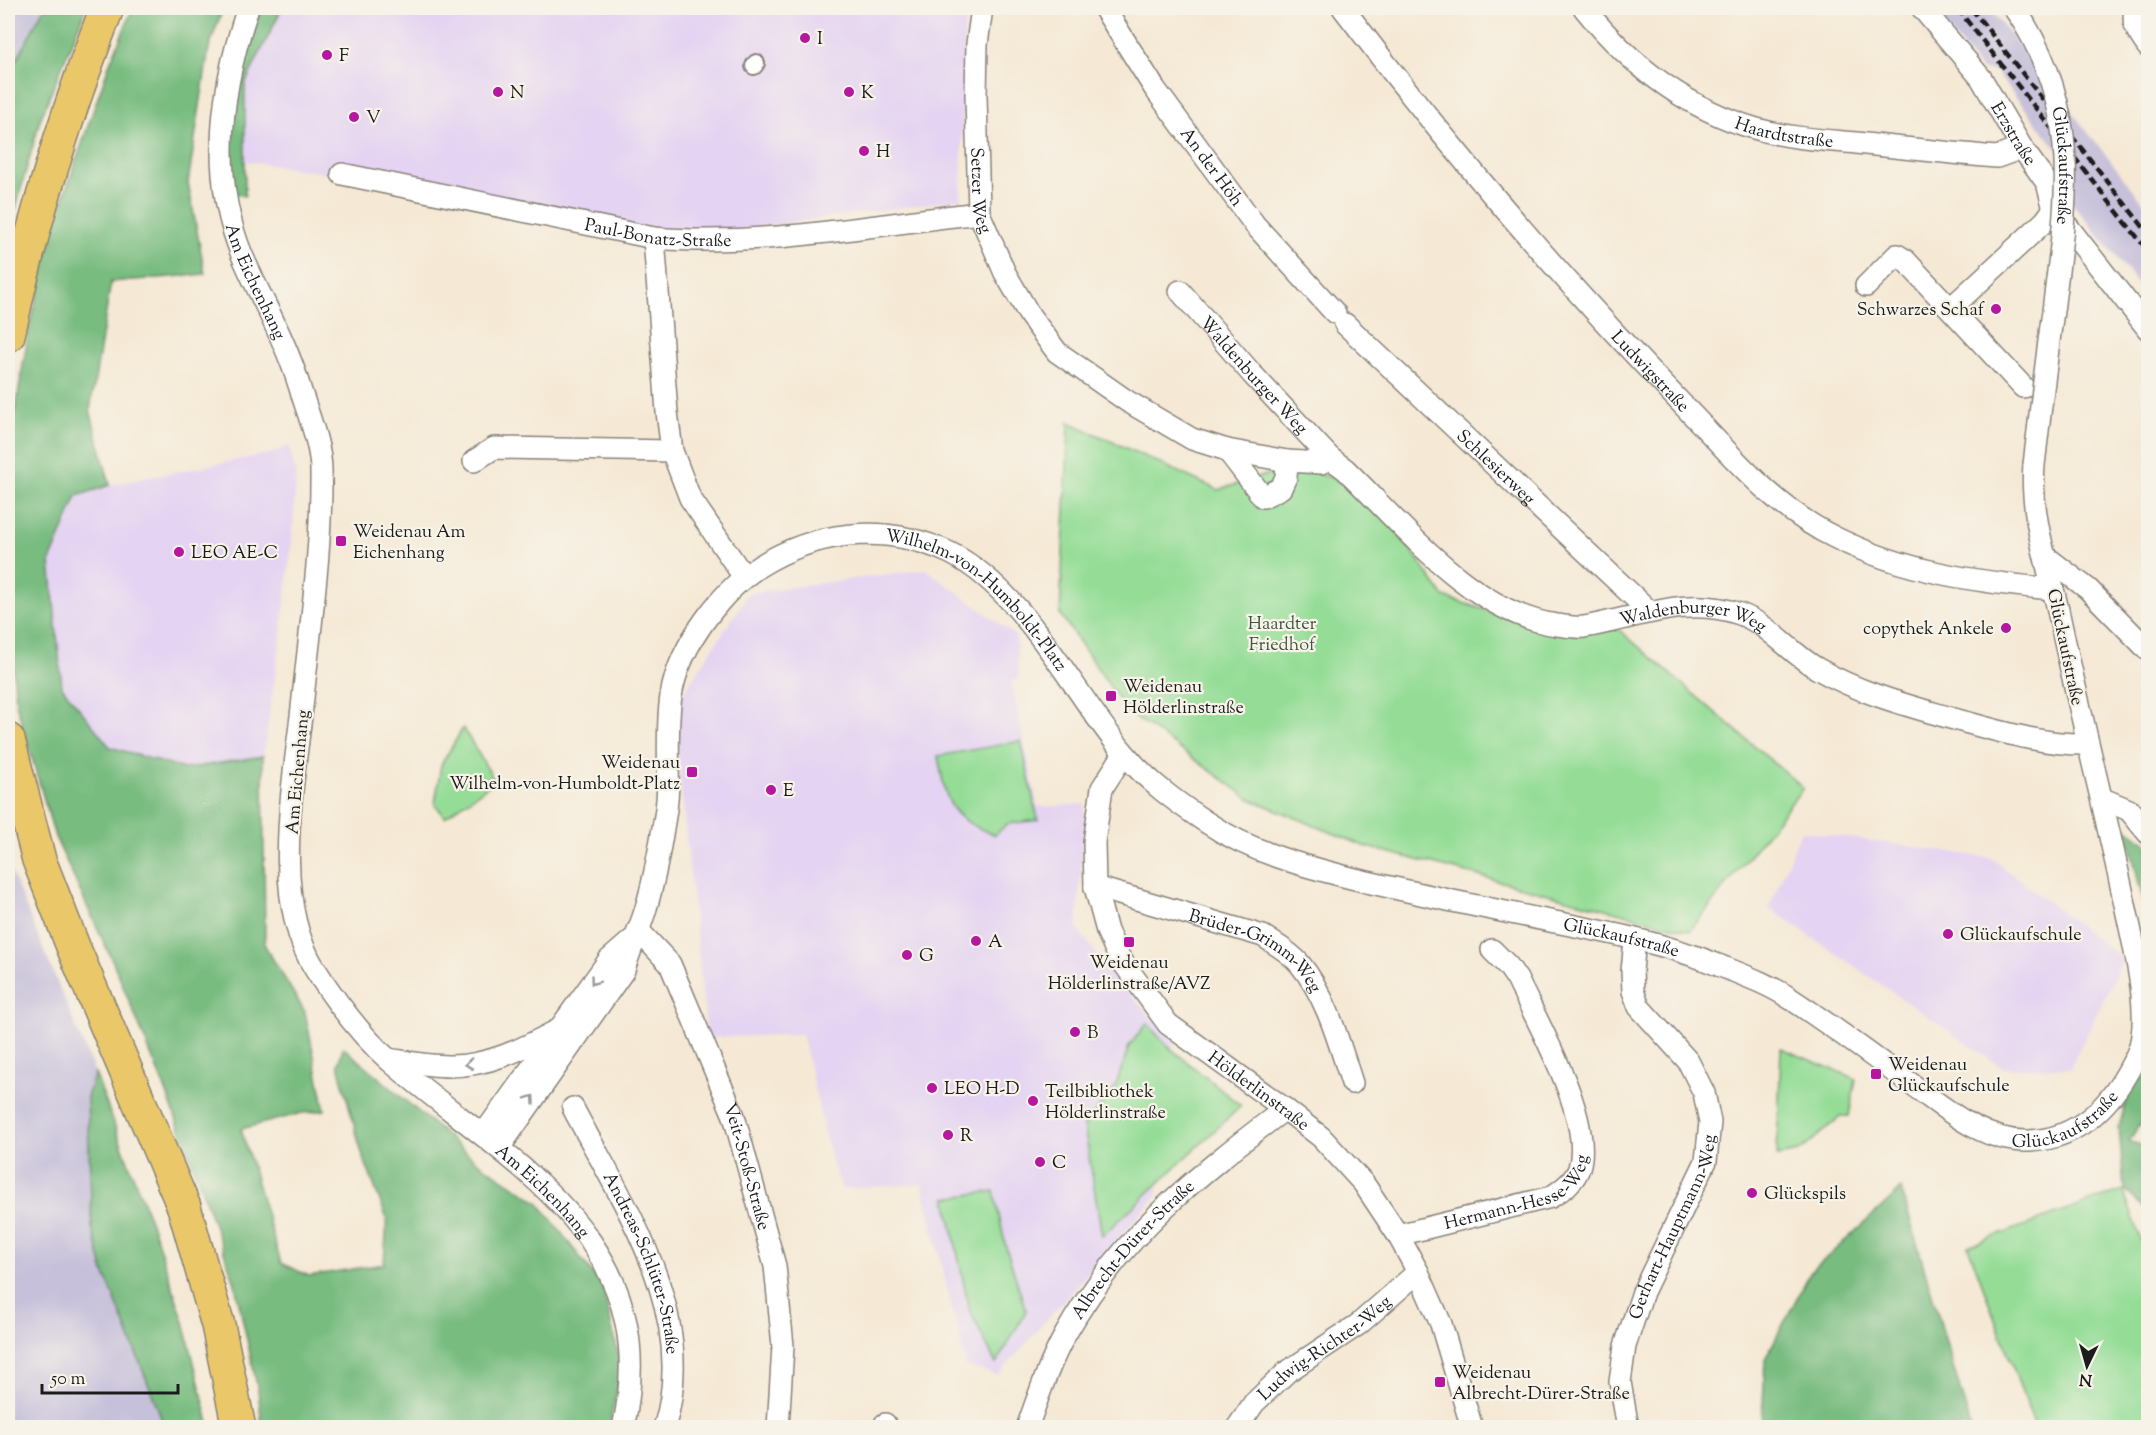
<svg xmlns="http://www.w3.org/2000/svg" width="2156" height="1435" font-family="'Sorts Mill Goudy',serif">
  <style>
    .built { fill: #e4d3f2 }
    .industrial { fill: #c6c0da }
    .green { fill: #95dd97; stroke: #587c5a; stroke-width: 1.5 }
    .forest { fill: #78bc80; stroke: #4a6c4e; stroke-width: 1.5 }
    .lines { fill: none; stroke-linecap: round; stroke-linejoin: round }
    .pedestrian-casing { stroke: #888278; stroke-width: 20 }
    .minor-casing { stroke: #888278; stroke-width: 24 }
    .primary-casing { stroke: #888278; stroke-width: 36 }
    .pedestrian { stroke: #fff; stroke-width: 16 }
    .minor { stroke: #fff; stroke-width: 21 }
    .primary { stroke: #eac769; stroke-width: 33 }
    .rail { stroke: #1c1c1c; stroke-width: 4.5; stroke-dasharray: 9 4.5; stroke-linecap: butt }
    .minor-bridge-casing { stroke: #888278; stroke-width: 24; stroke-linecap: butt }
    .minor-bridge { stroke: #fff; stroke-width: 21 }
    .oneway { stroke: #999 }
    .poi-dot { fill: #b5179e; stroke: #f7f3e8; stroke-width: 2 }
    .labels { text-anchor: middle; stroke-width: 4.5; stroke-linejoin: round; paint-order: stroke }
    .poi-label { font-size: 18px; fill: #1c1c1c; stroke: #f7f3e8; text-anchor: start }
    .street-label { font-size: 18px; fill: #1c1c1c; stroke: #f7f3e8 }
    .park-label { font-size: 18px; fill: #405641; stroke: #f7f3e8 }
  </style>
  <rect width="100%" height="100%" fill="#f7f3e8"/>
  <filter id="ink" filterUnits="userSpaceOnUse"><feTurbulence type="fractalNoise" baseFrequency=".0167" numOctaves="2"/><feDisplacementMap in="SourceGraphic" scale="12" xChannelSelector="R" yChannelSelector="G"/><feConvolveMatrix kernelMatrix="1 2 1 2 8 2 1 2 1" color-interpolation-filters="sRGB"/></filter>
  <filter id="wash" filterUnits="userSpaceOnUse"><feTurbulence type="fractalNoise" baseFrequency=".008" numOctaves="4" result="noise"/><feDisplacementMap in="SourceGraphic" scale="24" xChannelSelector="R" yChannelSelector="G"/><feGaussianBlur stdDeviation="1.35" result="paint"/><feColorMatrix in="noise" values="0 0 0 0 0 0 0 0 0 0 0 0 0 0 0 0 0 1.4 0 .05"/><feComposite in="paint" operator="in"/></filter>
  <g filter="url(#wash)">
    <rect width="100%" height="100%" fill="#f5e9d5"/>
    <!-- built -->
    <g class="built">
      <polygon points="282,8 965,8 961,199 690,237 339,175 245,161 245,84"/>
      <polygon points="289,446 296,475 292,542 281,636 263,756 184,769 110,747 62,687 50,561 78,496 110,485 273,453"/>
      <polygon points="926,569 1016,636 1019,679 1011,681 1038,807 1085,804 1077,929 1119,982 1174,1042 1158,1194 998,1375 966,1366 922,1184 842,1189 830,1157 802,1034 707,1038 673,709 749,593"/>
      <polygon points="1801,831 1991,858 2123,960 2070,1068 2003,1068 1769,908"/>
    </g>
    <!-- industrial -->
    <g class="industrial">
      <polygon points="8,8 44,8 8,76"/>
      <polygon points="1932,8 1989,8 2148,208 2148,296 2068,198 2075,171 1995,71 1981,70"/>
      <polygon points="8,864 95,1073 87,1097 92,1227 103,1269 160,1414 163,1427 8,1427"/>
    </g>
    <!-- green -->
    <g class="green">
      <polygon points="1069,422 1218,490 1295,466 1351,484 1395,527 1444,597 1545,629 1618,629 1803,788 1690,931 1364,846 1250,799 1127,711 1060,614"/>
      <polygon points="463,728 495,781 445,817 435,804 441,765"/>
      <path d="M1021,741L1038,820L1007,824L995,835C947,817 947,803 938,756Z"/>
      <polygon points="1147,1023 1164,1043 1241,1106 1102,1236 1084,1125 1115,1088 1129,1046"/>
      <polygon points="1781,1048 1856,1079 1849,1116 1841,1116 1799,1152 1777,1156"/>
      <polygon points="2123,1190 2148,1260 2148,1427 2035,1427 1968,1246"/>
      <polygon points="994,1191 1005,1244 1026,1311 996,1364 969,1309 946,1198"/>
    </g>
    <!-- forest -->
    <g class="forest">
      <polygon points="44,8 86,8 40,120 8,236 8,76"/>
      <polygon points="133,8 223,8 209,48 188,183 205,274 111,282 90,410 110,485 77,496 50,561 62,687 110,747 184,769 263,756 265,946 305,1012 325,1110 302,1113 241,1129 281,1263 309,1276 384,1264 387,1219 362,1154 338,1065 343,1047 475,1160 538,1202 602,1286 622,1369 609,1427 262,1427 258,1390 234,1280 168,1096 113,962 55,837 16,703 8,611 8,455 29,329 56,219 108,68"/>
      <polygon points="253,8 282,8 245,84 245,196 234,193 230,158 232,99"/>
      <polygon points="2126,828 2148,844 2148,922"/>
      <polygon points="2148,1021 2148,1111 2129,1141 2148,1148 2148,1212 2124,1189 2119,1127"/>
      <polygon points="95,1073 155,1234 184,1322 210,1427 163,1427 160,1414 103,1269 92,1227 87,1097"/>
      <polygon points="1901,1189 1971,1427 1762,1427 1765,1359 1810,1273"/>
    </g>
  </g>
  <g filter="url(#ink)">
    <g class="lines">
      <defs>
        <polyline id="pedestrian" points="754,66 756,63"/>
        <g id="minor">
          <path id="s1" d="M248,8C221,87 209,175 242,255C261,299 285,339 299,385C307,412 320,441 321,469C322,546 311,621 303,698C295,778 269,897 315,969C336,1002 360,1035 390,1061C510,1165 666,1238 623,1428"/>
          <path id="s2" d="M982,8L977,44L976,95L979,213L1005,273L1030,316L1057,352L1127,401L1192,439L1227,450L1287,461L1321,463L1330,458L1345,469C1403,525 1473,614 1557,625C1566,626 1576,628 1584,627C1637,618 1687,595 1740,614C1770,625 1791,654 1818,669C1862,694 1906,705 1954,719C1998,731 2042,745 2088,744"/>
          <path id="s3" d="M1104,8L1155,89L1255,225L1335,313"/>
          <path id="s4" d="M1343,8C1448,147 1561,279 1682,404C1730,453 1773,508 1836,538C1905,572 1977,582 2053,589"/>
          <path id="s5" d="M1584,8C1629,64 1687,109 1757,129C1788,138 1824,140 1856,143C1903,148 1950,153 1997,157L2022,148"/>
          <path id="s6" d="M1922,8L1981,78L2022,148L2047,183L2054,209L2148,329"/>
          <polyline points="2014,8 2024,23"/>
          <path d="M2136,8C2130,24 2139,34 2148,47"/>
          <path id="s7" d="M342,174L654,238C762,247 872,225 979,213"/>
          <polyline points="654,238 667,412 672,451 690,498 744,577"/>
          <polyline points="1866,286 1897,255 1905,260 2023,387"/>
          <path id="s8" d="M1180,291L1252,374L1330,458"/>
          <polyline points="1951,308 2045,221 2054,209"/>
          <path id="s9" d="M1345,324L1649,611"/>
          <polyline points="1227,450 1263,497 1281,488 1286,477 1287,461"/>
          <polyline points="474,461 494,448 672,451"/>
          <polyline points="2045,556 2088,589 2148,650"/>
          <path id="s10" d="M1124,754L1102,788L1094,842L1095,887L1107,931L1119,957L1168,1024L1285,1109L1321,1137L1364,1184L1398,1235L1418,1272L1441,1324L1472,1428"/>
          <polyline points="2103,799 2129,810 2148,833"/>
          <path id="s11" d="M1095,887L1263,936C1275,944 1290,952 1300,964C1327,997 1339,1043 1352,1083"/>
          <path id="s12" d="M638,930L670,964L734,1116L775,1266L783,1346L778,1428"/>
          <path d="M388,1059C408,1062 429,1066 449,1066C489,1066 522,1049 556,1031"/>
          <path id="s13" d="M573,1108C623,1204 700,1314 664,1428"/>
          <polyline points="483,1135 609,960 632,940"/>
          <path id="s14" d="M499,1148L624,970C630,949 640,929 646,908C655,878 660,847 665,816C672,776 665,736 671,696C679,645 725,584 770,560C827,529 891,525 950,553C1024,590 1072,691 1124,753C1147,781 1176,802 1206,822C1255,855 1311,868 1367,882C1428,896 1489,909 1550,921C1606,932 1665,943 1718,965C1743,975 1769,984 1791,999C1828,1023 1864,1050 1900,1076C1938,1102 1980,1143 2029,1141C2082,1139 2116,1099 2137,1054C2153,1018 2134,948 2126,909C2105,809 2079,710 2058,610C2047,561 2030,515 2034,465"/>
          <path id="s15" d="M1398,1235L1551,1197C1562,1190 1575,1181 1579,1168C1594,1120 1538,1024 1517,979L1508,966L1492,950"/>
          <polyline points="885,1428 885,1424"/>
          <path id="s16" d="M1027,1428C1038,1397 1049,1364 1065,1335C1122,1234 1195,1177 1285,1109"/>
          <path id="s17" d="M1237,1428L1254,1403L1287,1372L1359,1324L1418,1272"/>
          <path id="s18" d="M1628,1428L1620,1382L1625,1346L1643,1292L1706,1161L1710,1122L1704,1093L1688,1061L1639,1007L1633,991L1632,971L1635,940"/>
        </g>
        <g id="primary">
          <path d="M8,335C32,223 66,114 107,8"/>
          <polyline points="8,740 39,860 74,949 184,1207 218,1325 239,1428"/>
        </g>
      </defs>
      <!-- pedestrian casing -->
      <use href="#pedestrian" class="pedestrian-casing"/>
      <!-- minor casing -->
      <use href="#minor" class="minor-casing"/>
      <!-- primary casing -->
      <use href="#primary" class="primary-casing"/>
      <!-- pedestrian -->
      <use href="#pedestrian" class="pedestrian"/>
      <!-- minor -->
      <use href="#minor" class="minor"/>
      <!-- primary -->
      <use href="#primary" class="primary"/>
      <!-- rail -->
      <g class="rail">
        <polyline points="1957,8 2148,251"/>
        <polyline points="1971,8 2148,233"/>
      </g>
      <defs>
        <g id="minor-bridge">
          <path id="s19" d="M2024,23C2082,119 2066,207 2053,311C2046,362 2040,414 2034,465"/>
        </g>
      </defs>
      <!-- minor-bridge casing -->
      <use href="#minor-bridge" class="minor-bridge-casing"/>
      <!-- minor-bridge -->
      <use href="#minor-bridge" class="minor-bridge"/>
    </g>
    <!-- one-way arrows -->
    <defs><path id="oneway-chevron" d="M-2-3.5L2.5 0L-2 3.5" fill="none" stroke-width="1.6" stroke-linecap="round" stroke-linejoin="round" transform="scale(1.5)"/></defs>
    <g class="oneway">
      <use href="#oneway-chevron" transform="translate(594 981) rotate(126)"/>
      <use href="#oneway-chevron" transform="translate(469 1064) rotate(173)"/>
      <use href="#oneway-chevron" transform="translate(531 1099) rotate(-55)"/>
    </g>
  </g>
  <!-- markers -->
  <g class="poi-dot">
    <circle cx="805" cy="38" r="6"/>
    <circle cx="327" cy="55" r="6"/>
    <circle cx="498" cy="92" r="6"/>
    <circle cx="849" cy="92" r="6"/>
    <circle cx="354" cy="117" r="6"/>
    <circle cx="864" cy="151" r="6"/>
    <circle cx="1996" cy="309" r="6"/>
    <rect x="335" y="535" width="12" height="12" rx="3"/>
    <circle cx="179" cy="552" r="6"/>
    <circle cx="2006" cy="628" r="6"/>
    <rect x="1105" y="690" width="12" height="12" rx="3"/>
    <rect x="686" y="766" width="12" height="12" rx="3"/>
    <circle cx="771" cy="790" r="6"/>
    <circle cx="1948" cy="934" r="6"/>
    <circle cx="976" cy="941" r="6"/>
    <rect x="1123" y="936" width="12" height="12" rx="3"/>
    <circle cx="907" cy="955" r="6"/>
    <circle cx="1075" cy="1032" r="6"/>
    <rect x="1870" y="1068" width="12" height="12" rx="3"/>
    <circle cx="932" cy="1088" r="6"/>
    <circle cx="1033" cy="1101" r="6"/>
    <circle cx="948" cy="1135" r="6"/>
    <circle cx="1040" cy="1162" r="6"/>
    <circle cx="1752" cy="1193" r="6"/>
    <rect x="1434" y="1376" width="12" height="12" rx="3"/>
  </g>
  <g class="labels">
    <!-- poi labels -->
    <g class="poi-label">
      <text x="817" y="44">I</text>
      <text x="339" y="61">F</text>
      <text x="510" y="98">N</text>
      <text x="861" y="98">K</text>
      <text x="366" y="123">V</text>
      <text x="876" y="157">H</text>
      <text x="1984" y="315" text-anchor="end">Schwarzes Schaf</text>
      <text x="353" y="537">Weidenau Am<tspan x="353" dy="21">Eichenhang</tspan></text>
      <text x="191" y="558">LEO AE-C</text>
      <text x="1994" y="634" text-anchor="end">copythek Ankele</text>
      <text x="1123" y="692">Weidenau<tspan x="1123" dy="21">Hölderlinstraße</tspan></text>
      <text x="680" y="768" text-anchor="end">Weidenau<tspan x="680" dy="21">Wilhelm-von-Humboldt-Platz</tspan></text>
      <text x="783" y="796">E</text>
      <text x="1960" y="940">Glückaufschule</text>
      <text x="988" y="947">A</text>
      <text x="919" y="961">G</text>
      <text x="1129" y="968" text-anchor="middle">Weidenau<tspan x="1129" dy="21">Hölderlinstraße/AVZ</tspan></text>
      <text x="1087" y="1038">B</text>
      <text x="1888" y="1070">Weidenau<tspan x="1888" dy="21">Glückaufschule</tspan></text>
      <text x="944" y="1094">LEO H-D</text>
      <text x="1045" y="1097">Teilbibliothek<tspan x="1045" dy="21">Hölderlinstraße</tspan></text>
      <text x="960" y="1141">R</text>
      <text x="1052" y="1168">C</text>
      <text x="1764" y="1199">Glückspils</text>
      <text x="1452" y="1378">Weidenau<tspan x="1452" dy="21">Albrecht-Dürer-Straße</tspan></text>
    </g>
    <!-- street labels -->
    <g class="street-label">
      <text dy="6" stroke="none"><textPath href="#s5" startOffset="242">Haardtstraße</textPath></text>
      <text dy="6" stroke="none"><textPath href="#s6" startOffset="156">Erzstraße</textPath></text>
      <text dy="6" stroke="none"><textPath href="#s3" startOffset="192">An der Höh</textPath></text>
      <text dy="6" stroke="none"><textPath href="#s19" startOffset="150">Glückaufstraße</textPath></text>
      <text dy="6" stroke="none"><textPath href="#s2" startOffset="183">Setzer Weg</textPath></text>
      <text dy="6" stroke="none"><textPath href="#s7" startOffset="322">Paul-Bonatz-Straße</textPath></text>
      <text dy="6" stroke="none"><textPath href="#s1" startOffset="282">Am Eichenhang</textPath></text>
      <text dy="6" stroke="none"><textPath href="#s4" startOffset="476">Ludwigstraße</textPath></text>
      <text dy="6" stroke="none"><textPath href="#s8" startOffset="112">Waldenburger Weg</textPath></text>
      <text dy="6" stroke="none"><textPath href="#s9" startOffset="208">Schlesierweg</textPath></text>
      <text dy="6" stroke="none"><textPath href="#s14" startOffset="906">Wilhelm-von-Humboldt-Platz</textPath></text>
      <text dy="6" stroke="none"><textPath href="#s2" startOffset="1094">Waldenburger Weg</textPath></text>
      <text transform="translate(2066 647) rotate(78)" y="6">Glückaufstraße</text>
      <text transform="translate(297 772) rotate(-85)" y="6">Am Eichenhang</text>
      <text dy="6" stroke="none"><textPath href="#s14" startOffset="1666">Glückaufstraße</textPath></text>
      <text dy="6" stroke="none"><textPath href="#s11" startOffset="176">Brüder-Grimm-Weg</textPath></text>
      <text dy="6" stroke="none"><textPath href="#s10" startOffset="410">Hölderlinstraße</textPath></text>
      <text dy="6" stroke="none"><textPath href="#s14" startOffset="2170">Glückaufstraße</textPath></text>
      <text dy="6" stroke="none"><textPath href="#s12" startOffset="264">Veit-Stoß-Straße</textPath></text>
      <text dy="6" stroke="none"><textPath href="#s15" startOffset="130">Hermann-Hesse-Weg</textPath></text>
      <text dy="6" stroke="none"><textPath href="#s1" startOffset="1308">Am Eichenhang</textPath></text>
      <text dy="6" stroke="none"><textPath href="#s18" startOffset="212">Gerhart-Hauptmann-Weg</textPath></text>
      <text dy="6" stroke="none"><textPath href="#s16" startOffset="210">Albrecht-Dürer-Straße</textPath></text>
      <text dy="6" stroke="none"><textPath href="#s13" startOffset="171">Andreas-Schlüter-Straße</textPath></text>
      <text dy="6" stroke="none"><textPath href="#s17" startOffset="120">Ludwig-Richter-Weg</textPath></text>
    </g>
    <!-- park labels -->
    <g class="park-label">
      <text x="1282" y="629">Haardter<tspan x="1282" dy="21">Friedhof</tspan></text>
    </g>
  </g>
  <!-- margin -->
  <rect width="2156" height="1435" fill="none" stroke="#f7f3e8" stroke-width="30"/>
  <!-- north arrow -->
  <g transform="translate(2087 1366) rotate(185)" stroke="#f7f3e8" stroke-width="4.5" paint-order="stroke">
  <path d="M0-4.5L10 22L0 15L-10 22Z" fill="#1c1c1c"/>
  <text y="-9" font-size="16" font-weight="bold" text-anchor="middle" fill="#1c1c1c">N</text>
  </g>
  <!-- scale -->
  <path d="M42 1384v9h136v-9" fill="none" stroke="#1c1c1c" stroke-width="3"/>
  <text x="51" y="1384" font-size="18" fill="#1c1c1c" stroke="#f7f3e8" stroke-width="4.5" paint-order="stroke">50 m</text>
</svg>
